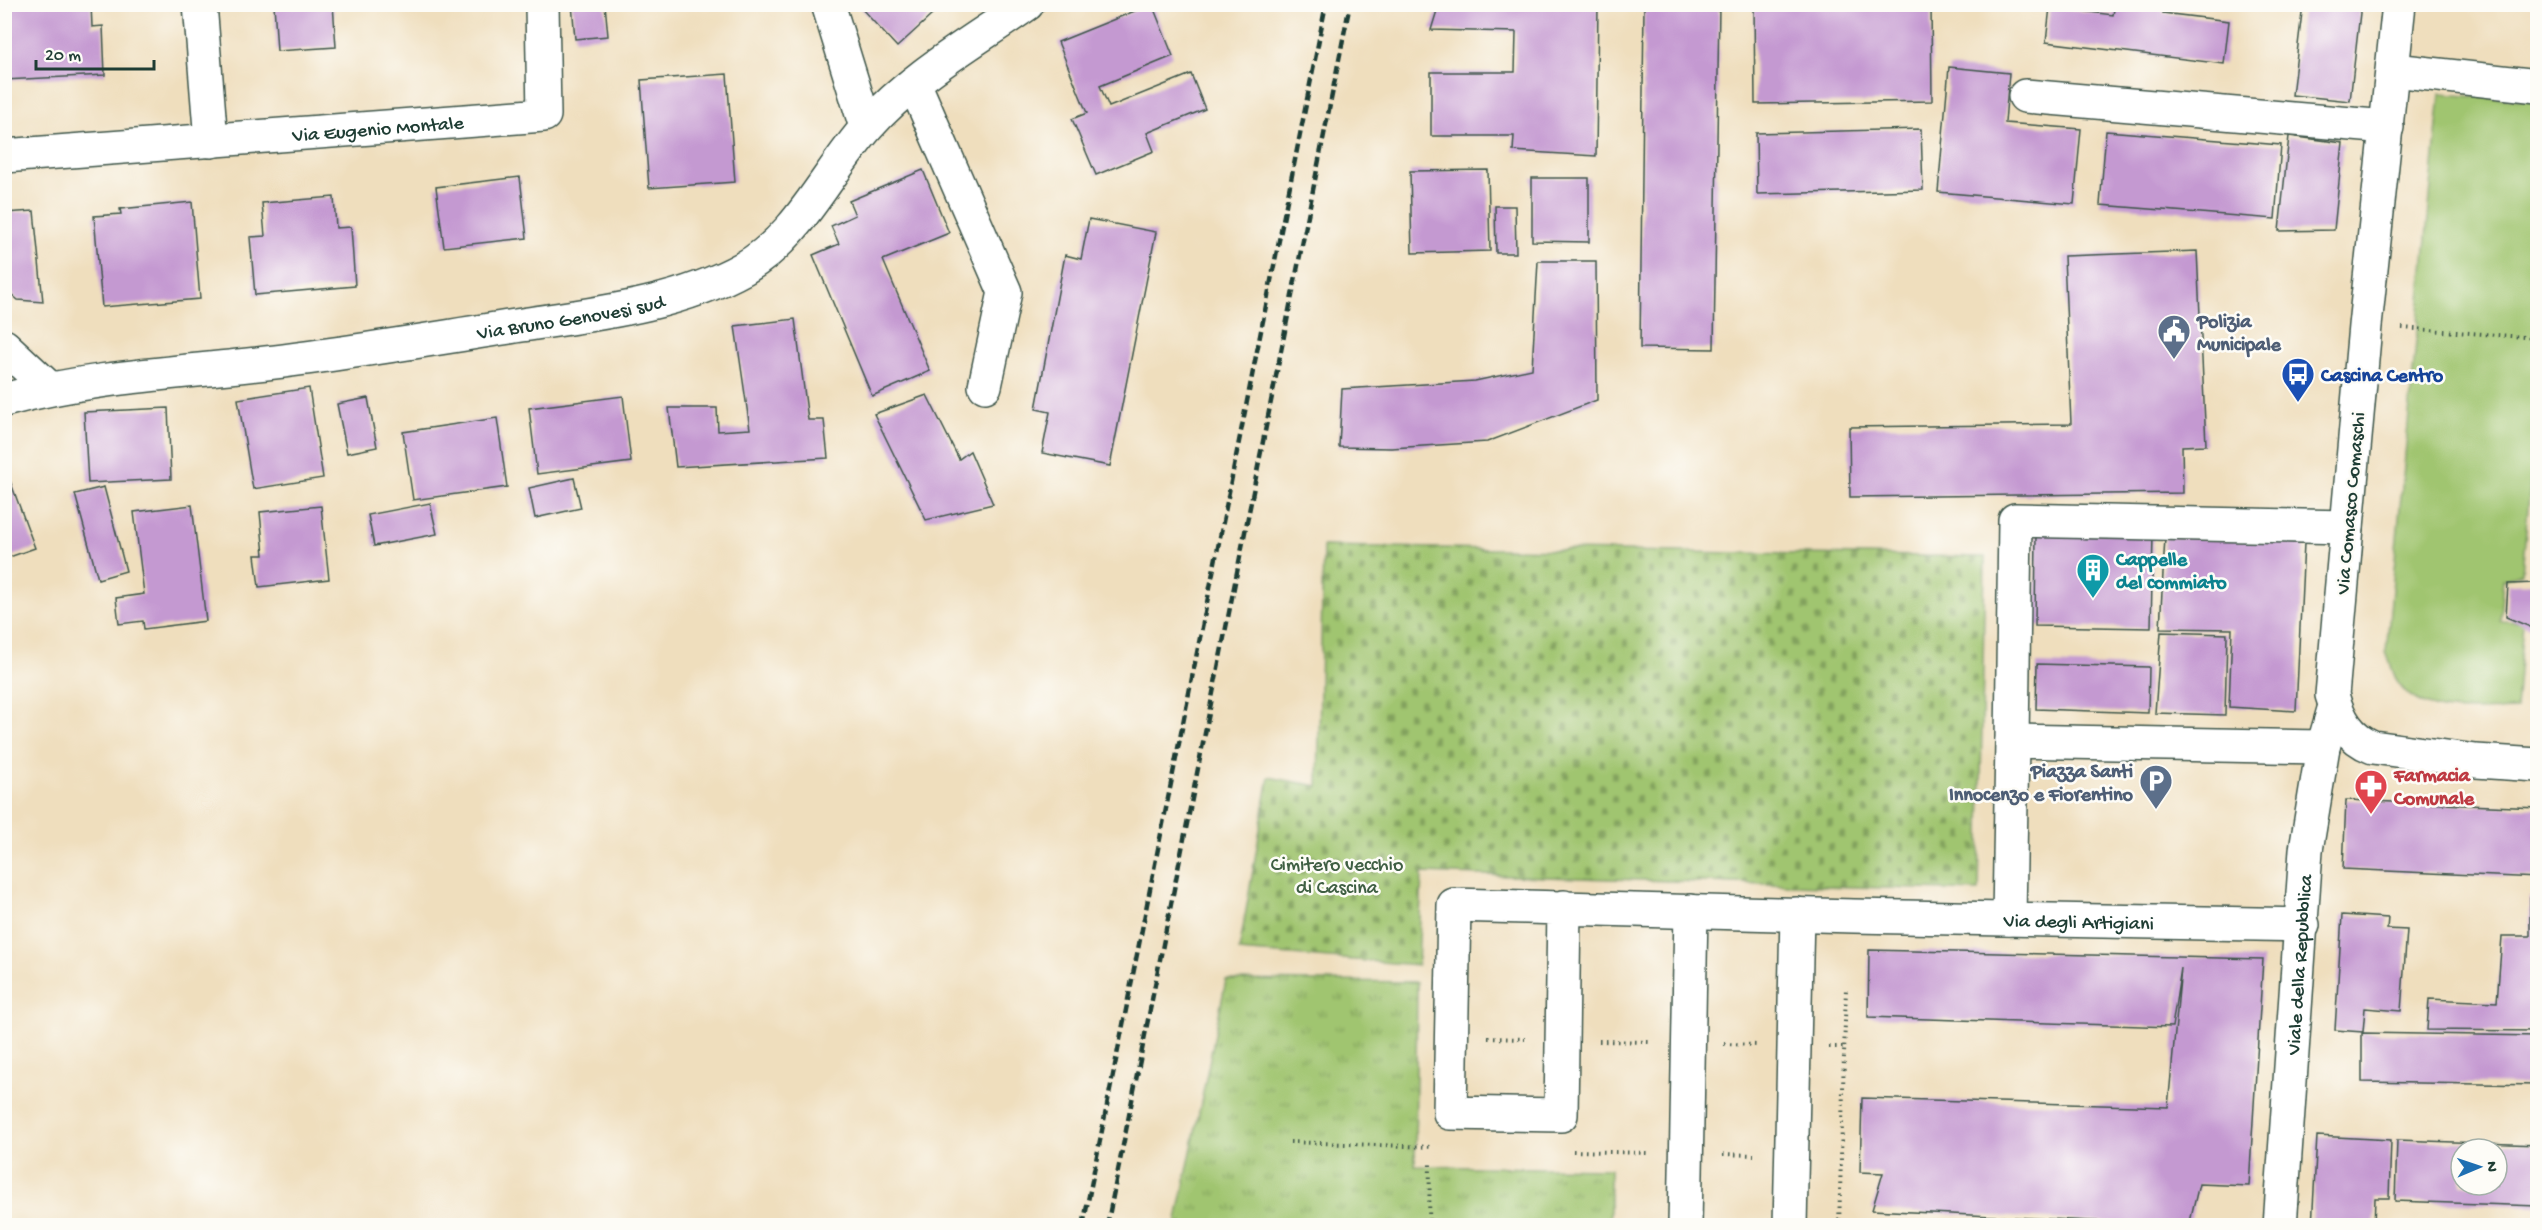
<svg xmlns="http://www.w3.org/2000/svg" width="2542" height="1230" font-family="'Gochi Hand',sans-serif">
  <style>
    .grass { fill: url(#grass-tufts); stroke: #608152; stroke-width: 1.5 }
    .cemetery { fill: url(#cemetery-stones); stroke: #608152; stroke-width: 1.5 }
    .garden { fill: #a0c570; stroke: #608152; stroke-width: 1.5 }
    .building { fill: #c499d1; fill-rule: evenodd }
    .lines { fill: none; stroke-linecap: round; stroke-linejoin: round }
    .minor-casing { stroke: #3e5549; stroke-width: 36 }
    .major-casing { stroke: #3e5549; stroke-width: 36 }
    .path { stroke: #3e5549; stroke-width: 4; stroke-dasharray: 1.5 4.5; stroke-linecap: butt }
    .minor { stroke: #fff; stroke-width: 33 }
    .major { stroke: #fff; stroke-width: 33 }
    .rail { stroke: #1f3d34; stroke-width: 4.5; stroke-dasharray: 9 4.5; stroke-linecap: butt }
    .labels { text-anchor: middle; stroke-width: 5; stroke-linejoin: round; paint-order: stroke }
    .street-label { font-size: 20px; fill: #1f3d34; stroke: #fdfcf7 }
    .service-label { font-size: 20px; font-weight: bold; fill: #4e5e75; stroke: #fdfcf7; text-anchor: start }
    .transit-label { font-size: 20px; font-weight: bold; fill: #164399; stroke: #fdfcf7; text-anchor: start }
    .culture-label { font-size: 20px; font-weight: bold; fill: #0d838f; stroke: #fdfcf7; text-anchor: start }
    .health-label { font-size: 20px; font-weight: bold; fill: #be3a42; stroke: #fdfcf7; text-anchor: start }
    .park-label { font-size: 20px; fill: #3f5f43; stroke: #fdfcf7 }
  </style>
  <defs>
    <pattern id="grass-tufts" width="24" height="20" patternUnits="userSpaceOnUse" patternTransform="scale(1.5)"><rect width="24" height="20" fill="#a0c570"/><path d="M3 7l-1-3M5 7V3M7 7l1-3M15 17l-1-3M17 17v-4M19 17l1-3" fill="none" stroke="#82a15d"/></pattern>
    <pattern id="cemetery-stones" width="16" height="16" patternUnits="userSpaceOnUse" patternTransform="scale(1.5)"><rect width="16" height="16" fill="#a0c570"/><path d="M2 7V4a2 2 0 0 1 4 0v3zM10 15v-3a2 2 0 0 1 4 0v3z" fill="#82a15d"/></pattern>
  </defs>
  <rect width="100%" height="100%" fill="#fdfcf7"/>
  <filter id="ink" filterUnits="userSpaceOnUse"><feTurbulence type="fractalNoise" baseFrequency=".0167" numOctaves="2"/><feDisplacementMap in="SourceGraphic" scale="12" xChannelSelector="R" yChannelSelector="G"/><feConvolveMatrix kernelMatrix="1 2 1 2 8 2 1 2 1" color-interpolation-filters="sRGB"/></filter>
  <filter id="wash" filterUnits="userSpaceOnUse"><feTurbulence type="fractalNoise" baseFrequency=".008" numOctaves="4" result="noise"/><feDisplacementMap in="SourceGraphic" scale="24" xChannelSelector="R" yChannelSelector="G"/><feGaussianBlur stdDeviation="1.35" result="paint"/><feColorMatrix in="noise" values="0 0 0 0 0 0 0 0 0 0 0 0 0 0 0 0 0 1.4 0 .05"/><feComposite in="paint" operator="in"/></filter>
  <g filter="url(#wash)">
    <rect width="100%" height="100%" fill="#efdebd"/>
    <!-- grass -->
    <polygon class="grass" points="1226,980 1417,982 1415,1166 1610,1169 1610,1225 1176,1225"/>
    <!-- cemetery -->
    <polygon class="cemetery" points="1323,546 1985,557 1979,891 1422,873 1418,965 1239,951 1269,777 1318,786"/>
    <!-- garden -->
    <path class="garden" d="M2440,94L2537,101V411L2522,573L2503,580L2500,621L2523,622L2516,709C2477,710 2424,720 2398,683C2393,674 2390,662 2386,652Z"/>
    <g id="blocks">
      <!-- building -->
      <g class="building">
        <polygon points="4,4 91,4 92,27 103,26 105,75 4,80"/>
        <polygon points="274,4 333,4 336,47 277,51"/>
        <polygon points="572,4 605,4 608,36 575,39"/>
        <polygon points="862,4 922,4 932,15 897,47 860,7"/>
        <polygon points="1152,4 1173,56 1100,86 1109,107 1191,74 1205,109 1147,133 1154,151 1096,175 1072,119 1087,113 1058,42"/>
        <polygon points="1439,4 1598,4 1596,156 1513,151 1514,136 1431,136 1431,72 1515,72 1516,32 1431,30"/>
        <polygon points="1644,4 1719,4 1714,349 1640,348"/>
        <polygon points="1754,4 1931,4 1932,101 1755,104"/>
        <polygon points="2115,4 2164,4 2163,13 2229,21 2224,64 2046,42 2050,7 2113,15"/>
        <polygon points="2303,4 2361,4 2350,101 2292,95"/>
        <polygon points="1949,67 2009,73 2005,123 2081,129 2074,204 1938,192"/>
        <polygon points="727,74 735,182 649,188 641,80"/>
        <polygon points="1921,129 1923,190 1757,194 1756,133"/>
        <polygon points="2106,131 2281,145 2275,219 2100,205"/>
        <polygon points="2289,136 2343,143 2334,230 2279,231"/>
        <polygon points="923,170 949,233 883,260 930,371 872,396 813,255 839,244 831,226 855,215 849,201"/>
        <polygon points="1488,170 1490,251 1412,253 1410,171"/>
        <polygon points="520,177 527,238 444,247 436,187"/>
        <polygon points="1532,178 1589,178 1589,242 1532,241"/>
        <polygon points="334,197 336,228 351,227 355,286 255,295 250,237 265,236 262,203"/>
        <polygon points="192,202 200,299 102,307 94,216 121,214 120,209"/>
        <polygon points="1495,206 1515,206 1516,253 1496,253"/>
        <polygon points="34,211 43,302 18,300 4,288 4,213"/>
        <polygon points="1089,219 1156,232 1110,466 1042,453 1050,412 1036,409 1065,255 1081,259"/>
        <polygon points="2197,251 2206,445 2182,446 2183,493 1850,497 1849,427 2071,424 2064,256"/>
        <polygon points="1538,261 1596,261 1597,400 1487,442 1391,448 1339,447 1342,389 1475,381 1532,369"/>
        <polygon points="795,319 808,420 824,420 828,458 676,467 669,408 717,408 718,431 750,429 735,326"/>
        <polygon points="309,388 323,478 253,489 238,399"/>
        <polygon points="927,395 959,459 970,451 993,504 926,520 874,414"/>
        <polygon points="623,396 631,462 537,474 529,408"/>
        <polygon points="368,398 377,447 347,453 337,404"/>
        <polygon points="168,408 171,479 88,483 84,412"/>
        <polygon points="497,418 507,487 413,500 403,432"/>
        <polygon points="9,478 35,548 4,559 4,480"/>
        <polygon points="574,478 581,508 535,518 529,488"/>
        <polygon points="104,487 126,571 98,579 75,494"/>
        <polygon points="430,503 437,534 374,546 368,515"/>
        <polygon points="192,505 206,621 144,629 143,621 119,624 116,598 144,594 134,512"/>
        <polygon points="321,506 329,579 259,587 255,555 264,555 260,512"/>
        <polygon points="2036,531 2153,534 2151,628 2035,626"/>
        <polygon points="2165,537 2304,543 2296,711 2229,707 2232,629 2160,628"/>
        <polygon points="2537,583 2538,627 2535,629 2506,617 2508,584"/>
        <polygon points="2161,632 2227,634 2225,715 2155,713"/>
        <polygon points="2037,664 2149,667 2148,713 2036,709"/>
        <polygon points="2346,800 2538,808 2538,878 2343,869"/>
        <polygon points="2530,898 2538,899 2538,1031 2427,1030 2429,999 2497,1002 2502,936 2530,936"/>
        <polygon points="2342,915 2388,918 2387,929 2407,930 2401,1011 2365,1008 2363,1032 2335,1030"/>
        <polygon points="1869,950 2263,959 2249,1186 2199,1184 2189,1226 1872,1210 1883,1173 1860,1172 1862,1098 2168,1107 2181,968 2172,1027 1868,1017"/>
        <polygon points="2362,1033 2538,1036 2538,1085 2362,1082"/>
        <polygon points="2317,1136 2391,1140 2389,1198 2375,1198 2374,1226 2312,1226"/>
        <path d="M2397,1140L2538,1145V1206L2395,1201ZM2461,1149H2497V1185H2461Z"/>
      </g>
    </g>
  </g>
  <g filter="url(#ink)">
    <use href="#blocks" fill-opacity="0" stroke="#3e5549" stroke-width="1.5"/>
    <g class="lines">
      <defs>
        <g id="minor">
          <polyline points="200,4 211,141"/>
          <polyline points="828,4 866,127"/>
          <polyline points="2394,70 2538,86"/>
          <polyline points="914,83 1005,292 985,386"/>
          <polyline points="2025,96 2387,127"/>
          <path id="s1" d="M4,156L544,115L542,4"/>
          <polyline points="4,346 49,388"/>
          <path id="s2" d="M4,400C89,377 179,373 266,363C352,353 437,338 522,325C595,314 678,305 744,268C800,236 826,173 868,126C912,76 973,42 1027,4"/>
          <polyline points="2012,741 2015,520 2347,527"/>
          <path id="s3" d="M1564,907L1561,1115L1450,1113L1454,905L1854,916L2303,925"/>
          <polyline points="2009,919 2012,741 2323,747"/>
          <polyline points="1685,1226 1691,911"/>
          <polyline points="1790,1226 1797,914"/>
          <path id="s4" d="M2280,1226L2306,850L2323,747L2335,706"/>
        </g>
        <path id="major" d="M2399,4L2365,326L2332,695C2339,719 2349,738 2373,747L2476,761L2538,765"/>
      </defs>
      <!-- minor casing -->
      <use href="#minor" class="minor-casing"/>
      <!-- major casing -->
      <use href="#major" class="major-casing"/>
      <!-- path -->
      <g class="path">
        <polyline points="2402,328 2538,338"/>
        <polyline points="1488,1038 1525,1039"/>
        <polyline points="1599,1041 1651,1042"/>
        <polyline points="1724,1044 1759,1045"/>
        <polyline points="1829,1047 1844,1047"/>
        <polyline points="1290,1142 1433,1147"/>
        <polyline points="1573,1151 1649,1153"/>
        <polyline points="1723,1154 1754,1155"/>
        <polyline points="1429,1226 1430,1161"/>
        <polyline points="1839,1226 1846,987"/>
      </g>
      <!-- minor -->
      <use href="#minor" class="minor"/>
      <!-- major -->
      <use href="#major" class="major"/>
      <!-- rail -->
      <g class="rail">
        <polyline points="1083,1226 1326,4"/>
        <polyline points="1107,1226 1350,4"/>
      </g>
    </g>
  </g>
  <!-- icons -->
  <defs>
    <symbol id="civic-pin" viewBox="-11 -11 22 30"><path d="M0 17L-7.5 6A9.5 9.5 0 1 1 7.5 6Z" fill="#5c6f8a" stroke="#fdfcf7"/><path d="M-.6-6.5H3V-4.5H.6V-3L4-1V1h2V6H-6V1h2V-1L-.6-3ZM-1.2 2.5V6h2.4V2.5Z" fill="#fff"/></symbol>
    <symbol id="bus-pin" viewBox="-11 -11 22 30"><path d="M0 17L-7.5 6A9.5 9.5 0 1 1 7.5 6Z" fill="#1a4fb4" stroke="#fdfcf7"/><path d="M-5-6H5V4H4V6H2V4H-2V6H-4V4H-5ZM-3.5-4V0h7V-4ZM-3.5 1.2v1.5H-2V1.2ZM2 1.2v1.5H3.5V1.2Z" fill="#fff"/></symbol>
    <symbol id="building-pin" viewBox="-11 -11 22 30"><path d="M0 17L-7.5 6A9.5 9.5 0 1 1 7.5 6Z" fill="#0f9aa8" stroke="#fdfcf7"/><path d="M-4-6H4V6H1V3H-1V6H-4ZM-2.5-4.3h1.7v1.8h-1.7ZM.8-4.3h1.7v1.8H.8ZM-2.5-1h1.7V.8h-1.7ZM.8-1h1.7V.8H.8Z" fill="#fff"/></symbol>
    <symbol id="parking-pin" viewBox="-11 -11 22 30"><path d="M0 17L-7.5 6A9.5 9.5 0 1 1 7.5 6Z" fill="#5c6f8a" stroke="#fdfcf7"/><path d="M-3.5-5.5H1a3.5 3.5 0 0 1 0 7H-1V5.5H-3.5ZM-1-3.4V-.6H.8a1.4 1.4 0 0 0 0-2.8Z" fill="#fff"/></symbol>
    <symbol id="pharmacy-pin" viewBox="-11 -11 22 30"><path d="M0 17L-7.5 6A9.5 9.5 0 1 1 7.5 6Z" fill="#e0444e" stroke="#fdfcf7"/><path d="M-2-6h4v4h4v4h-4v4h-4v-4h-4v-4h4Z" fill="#fff"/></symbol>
  </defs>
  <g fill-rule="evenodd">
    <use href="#civic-pin" x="2155" y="312" width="38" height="52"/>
    <use href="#bus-pin" x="2279" y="355" width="38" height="52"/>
    <use href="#building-pin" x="2074" y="551" width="38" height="52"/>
    <use href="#parking-pin" x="2137" y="762" width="38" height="52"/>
    <use href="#pharmacy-pin" x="2352" y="767" width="38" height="52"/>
  </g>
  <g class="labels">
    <!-- street labels -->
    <g class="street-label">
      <text dy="7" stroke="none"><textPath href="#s1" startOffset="375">Via Eugenio Montale</textPath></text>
      <text dy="7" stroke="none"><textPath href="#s2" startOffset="573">Via Bruno Genovesi sud</textPath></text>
      <text transform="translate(2349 503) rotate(-85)" y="7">Via Comasco Comaschi</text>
      <text dy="7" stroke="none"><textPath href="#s3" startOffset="1152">Via degli Artigiani</textPath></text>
      <text dy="7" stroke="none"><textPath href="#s4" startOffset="262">Viale della Repubblica</textPath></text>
    </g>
    <!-- service labels -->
    <g class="service-label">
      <text x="2197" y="327">Polizia<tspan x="2197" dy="23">Municipale</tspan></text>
      <text x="2133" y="777" text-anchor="end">Piazza Santi<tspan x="2133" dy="23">Innocenzo e Fiorentino</tspan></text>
    </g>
    <!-- transit labels -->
    <g class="transit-label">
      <text x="2321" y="381">Cascina Centro</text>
    </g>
    <!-- culture labels -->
    <g class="culture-label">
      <text x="2116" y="565">Cappelle<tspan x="2116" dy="23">del commiato</tspan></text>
    </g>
    <!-- health labels -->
    <g class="health-label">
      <text x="2394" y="781">Farmacia<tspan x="2394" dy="23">Comunale</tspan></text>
    </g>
    <!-- park labels -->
    <g class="park-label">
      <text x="1337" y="870">Cimitero vecchio<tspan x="1337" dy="23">di Cascina</tspan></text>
    </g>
  </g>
  <!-- margin -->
  <rect width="2542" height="1230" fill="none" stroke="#fdfcf7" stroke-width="24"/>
  <!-- north arrow -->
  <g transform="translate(2479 1167) rotate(88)"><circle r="28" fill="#fdfcf7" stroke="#a4b0a9" stroke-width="1.5"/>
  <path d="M0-4.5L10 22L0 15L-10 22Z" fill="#1f6fb2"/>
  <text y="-9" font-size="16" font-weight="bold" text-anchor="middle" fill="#1f3d34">N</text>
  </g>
  <!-- scale -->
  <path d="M36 60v9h118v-9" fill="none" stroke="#1f3d34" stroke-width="3"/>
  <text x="45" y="60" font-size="18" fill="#1f3d34" stroke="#fdfcf7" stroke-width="4.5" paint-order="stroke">20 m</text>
</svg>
